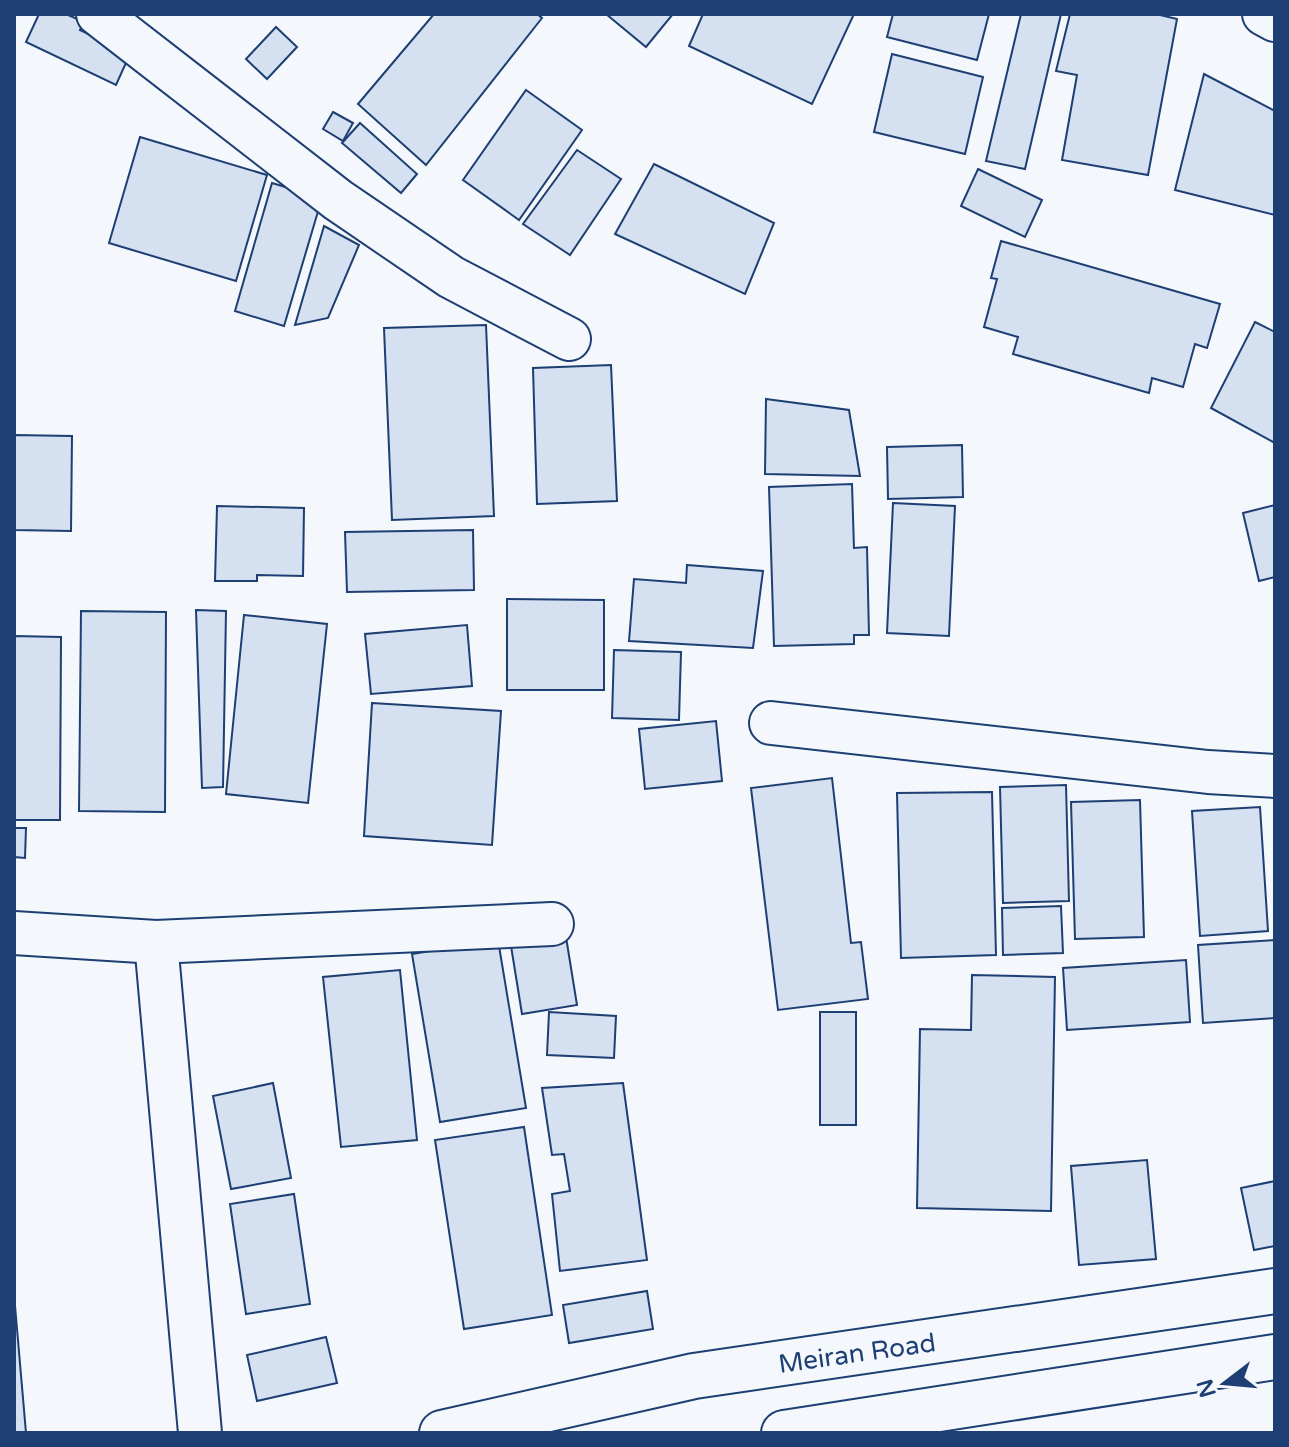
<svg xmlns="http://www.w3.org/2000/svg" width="1289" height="1447" font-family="'Varela Round',sans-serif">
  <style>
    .building { fill: #d5e0f0; stroke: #1d3f73; stroke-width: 2 }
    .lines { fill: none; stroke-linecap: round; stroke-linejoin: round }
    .street-casing { stroke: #1d3f73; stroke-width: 46 }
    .secondary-casing { stroke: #1d3f73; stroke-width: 48 }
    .street { stroke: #f4f7fb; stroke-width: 42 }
    .secondary { stroke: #f4f7fb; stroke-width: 44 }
    .labels { text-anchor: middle; stroke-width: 6; stroke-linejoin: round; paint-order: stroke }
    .street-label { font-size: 26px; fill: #1d3f73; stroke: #f4f7fb }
  </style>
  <rect width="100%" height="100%" fill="#f4f7fb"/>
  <!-- building -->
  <g class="building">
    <polygon points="39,14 66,14 84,22 80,30 130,54 116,85 26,42"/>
    <polygon points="434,14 537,14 542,18 426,165 358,104"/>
    <polygon points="606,14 673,14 646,47"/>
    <polygon points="703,14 854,14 812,104 689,46"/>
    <polygon points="893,14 989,14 977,60 887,37"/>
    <polygon points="1021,14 1061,14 1025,169 986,161"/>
    <polygon points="1070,14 1156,14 1177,19 1148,175 1062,160 1077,75 1056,71"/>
    <polygon points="276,27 297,47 267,79 246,59"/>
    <polygon points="892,54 983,77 965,154 874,132"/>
    <polygon points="1204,74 1275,111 1275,215 1175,190"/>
    <polygon points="526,90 582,130 519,220 463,180"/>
    <polygon points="333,112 353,123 343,141 323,129"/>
    <polygon points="360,123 417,174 401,193 342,143"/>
    <polygon points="140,137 267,175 236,281 109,243"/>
    <polygon points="577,150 621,179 570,255 523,224"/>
    <polygon points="654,164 774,223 745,294 615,234"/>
    <polygon points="978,169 1042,200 1025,237 961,206"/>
    <polygon points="272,183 322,198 284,326 235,311"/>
    <polygon points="324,226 359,245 328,318 295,325"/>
    <polygon points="1001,241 1220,304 1207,348 1195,344 1183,387 1152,378 1149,393 1013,354 1018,337 984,327 997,279 991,278"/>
    <polygon points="1255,322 1275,332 1275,443 1211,408"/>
    <polygon points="486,325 494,516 392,520 384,328"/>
    <polygon points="611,365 617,501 537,504 533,368"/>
    <polygon points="766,399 849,410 860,476 765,474"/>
    <polygon points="14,435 72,436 71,531 14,530"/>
    <polygon points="962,445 963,497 888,499 887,447"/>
    <polygon points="852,484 854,548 867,547 869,635 854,635 854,644 774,646 769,487"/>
    <polygon points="893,503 955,506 949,636 887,633"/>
    <polygon points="1275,505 1275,577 1259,581 1243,513"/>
    <polygon points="217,506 304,508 303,576 257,575 257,581 215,581"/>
    <polygon points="473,530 474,590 347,592 345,532"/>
    <polygon points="687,565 763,571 753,648 629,641 634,579 686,583"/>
    <polygon points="507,599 604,600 604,690 507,690"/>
    <polygon points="196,610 226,611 223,787 202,788"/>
    <polygon points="81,611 166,612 165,812 79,811"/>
    <polygon points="244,615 327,624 308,803 226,794"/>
    <polygon points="467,625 472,686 371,694 365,634"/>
    <polygon points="14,636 61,637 60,820 14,820"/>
    <polygon points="614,650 681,652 679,720 612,718"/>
    <polygon points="372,703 501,711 492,845 364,836"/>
    <polygon points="716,721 722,781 645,789 639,729"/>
    <polygon points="832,778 851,943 861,942 868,999 778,1010 751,788"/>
    <polygon points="1066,785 1069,901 1003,903 1000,787"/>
    <polygon points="992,792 996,955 901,958 897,793"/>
    <polygon points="1140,800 1144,937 1075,939 1071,802"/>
    <polygon points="1260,807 1268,931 1200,936 1192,811"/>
    <polygon points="14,828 26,828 25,858 14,857"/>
    <polygon points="1061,906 1063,953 1003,955 1002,908"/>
    <polygon points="566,937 577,1005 522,1014 511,946"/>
    <polygon points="498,940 526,1108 440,1122 412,954"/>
    <polygon points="1275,940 1275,1018 1203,1023 1198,945"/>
    <polygon points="1186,960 1190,1022 1067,1030 1063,968"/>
    <polygon points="400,970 417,1140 341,1147 323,977"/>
    <polygon points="972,975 1055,977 1051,1211 917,1208 920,1029 971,1030"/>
    <polygon points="549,1012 616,1016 614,1058 547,1055"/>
    <rect x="820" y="1012" width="36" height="113"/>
    <polygon points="273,1083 291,1178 231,1189 213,1096"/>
    <polygon points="623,1083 647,1260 560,1271 552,1194 570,1191 564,1154 552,1155 542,1088"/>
    <polygon points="524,1127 552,1315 464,1329 435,1140"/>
    <polygon points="1147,1160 1156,1259 1079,1265 1071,1166"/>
    <polygon points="1275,1181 1275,1246 1254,1250 1241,1188"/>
    <polygon points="294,1194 310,1304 246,1314 230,1204"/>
    <polygon points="647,1291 653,1329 569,1343 563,1305"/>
    <polygon points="14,1294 26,1433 14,1433"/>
    <polygon points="326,1337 337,1383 257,1401 247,1355"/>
  </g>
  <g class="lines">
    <defs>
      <g id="street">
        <polyline points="98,14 338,200 451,277 569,339"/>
        <polyline points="1264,14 1275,20"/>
        <polyline points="771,723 1208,772 1275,776"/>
        <polyline points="14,933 156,942 552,924"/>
        <polyline points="156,942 200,1433"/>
      </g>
      <g id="secondary">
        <polyline points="442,1433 694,1376 1275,1291"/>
        <polyline points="784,1433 1275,1357"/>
      </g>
    </defs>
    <!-- street casing -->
    <use href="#street" class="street-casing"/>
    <!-- secondary casing -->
    <use href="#secondary" class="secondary-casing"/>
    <!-- street -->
    <use href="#street" class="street"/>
    <!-- secondary -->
    <use href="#secondary" class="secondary"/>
  </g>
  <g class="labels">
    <!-- street labels -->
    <g class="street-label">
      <text transform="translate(857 1353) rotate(-8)" y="9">Meiran Road</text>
    </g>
  </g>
  <!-- border -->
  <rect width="1289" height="1447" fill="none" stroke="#1d3f73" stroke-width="32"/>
  <!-- north arrow -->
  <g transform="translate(1225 1383) rotate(254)" stroke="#f4f7fb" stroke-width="6" paint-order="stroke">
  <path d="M0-6L14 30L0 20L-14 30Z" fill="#1d3f73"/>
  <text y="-12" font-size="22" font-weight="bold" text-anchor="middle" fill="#1d3f73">N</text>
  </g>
</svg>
